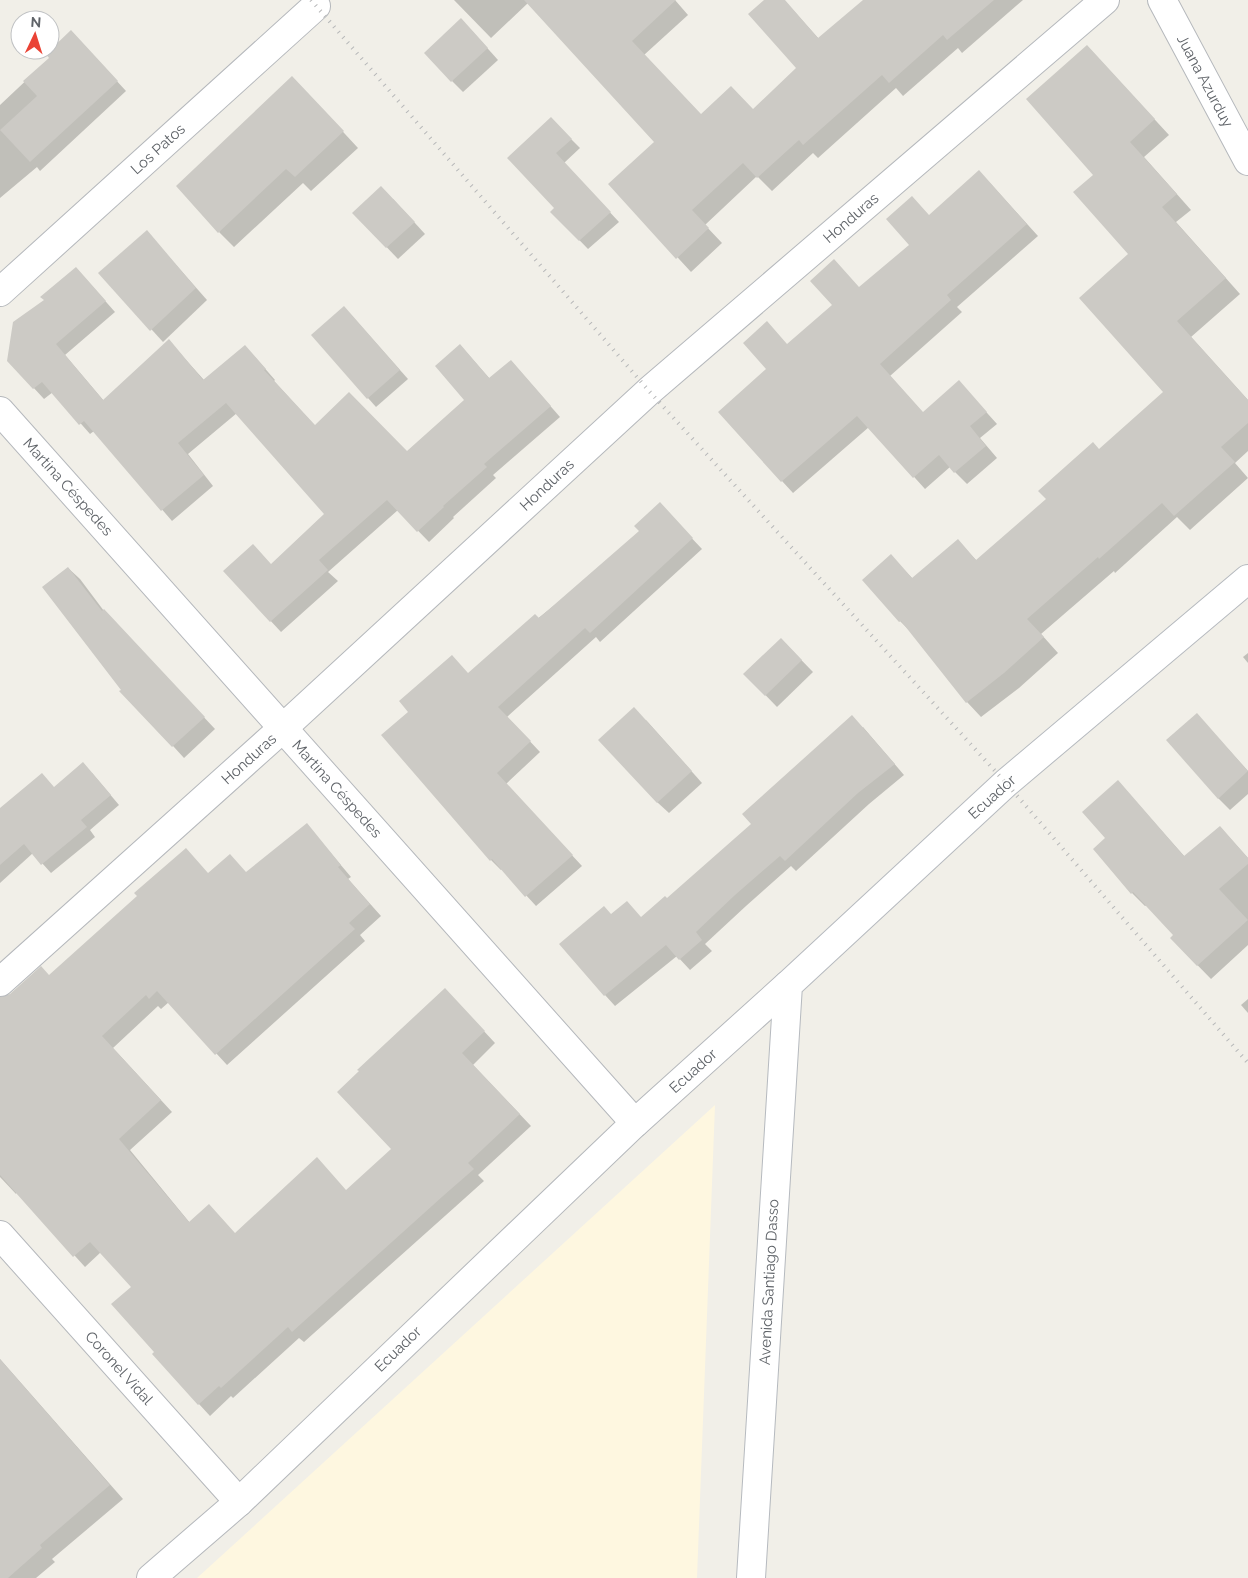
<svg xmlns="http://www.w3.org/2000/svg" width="1248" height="1578" font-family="Raleway,sans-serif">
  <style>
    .commercial { fill: #fef7e0 }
    .shadow { fill: #0003 }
    .building { fill: #cccac5 }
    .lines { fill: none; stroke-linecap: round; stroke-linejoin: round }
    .street-casing { stroke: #b5b8bc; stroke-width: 30 }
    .secondary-casing { stroke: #b6babf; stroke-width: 30 }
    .street { stroke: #fff; stroke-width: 28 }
    .secondary { stroke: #fff; stroke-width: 28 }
    .rail { stroke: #b6b7b8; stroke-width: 4; stroke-dasharray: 1 6; stroke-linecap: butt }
    .labels { text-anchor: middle; stroke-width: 4; stroke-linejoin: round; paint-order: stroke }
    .street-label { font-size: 15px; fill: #5f6368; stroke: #fff }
  </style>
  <rect width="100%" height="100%" fill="#f1efe8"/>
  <!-- commercial -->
  <polygon class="commercial" points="715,1105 697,1578 197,1578"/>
  <!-- shadow -->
  <g class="shadow">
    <polygon points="454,0 675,0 688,15 644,55 701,115 753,110 798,68 766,0 784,0 819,39 865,0 1023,0 962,53 958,48 903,96 896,88 818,158 813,153 772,191 757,176 705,225 722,243 691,272 610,184 656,142 528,3 491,38"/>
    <polygon points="472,31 498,60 463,92 452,81"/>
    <polygon points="80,41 126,91 40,171 37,167 0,198 0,105 50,58"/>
    <polygon points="1087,46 1169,135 1144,157 1191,210 1176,222 1240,294 1191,337 1248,400 1248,451 1235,463 1248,478 1190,530 1177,517 1115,573 1114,571 1041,634 1058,653 1019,688 981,717 967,702 910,631 900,621 891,556 913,579 958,541 977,561 1047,499 1165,392 1130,254 1095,175"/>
    <polygon points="307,93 358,148 311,191 303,183 234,247 219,232"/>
    <polygon points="551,119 580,148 564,163 619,222 588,249 552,212 556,208"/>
    <polygon points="990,183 1038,236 957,307 962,312 890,376 923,413 970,394 997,424 980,438 997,458 967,484 950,467 925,489 869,427 793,493 782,481 768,369 788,345 860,288 910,245 932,220"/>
    <polygon points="393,199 425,234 398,259 354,213"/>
    <polygon points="147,232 207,300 163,342 100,273"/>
    <polygon points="76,268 115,312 65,355 104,401 169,341 204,380 255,357 275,380 274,381 315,426 407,453 466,400 460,345 490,379 511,361 560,417 493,475 496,478 453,517 454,518 429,542 398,510 328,572 338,581 281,632 224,571 271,565 325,514 237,413 188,454 213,486 172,521 94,431 90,434 53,392 44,399 8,360 45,301"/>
    <polygon points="352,316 408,379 376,407 368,398"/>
    <polygon points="669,514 702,549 600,642 596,637 507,717 540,752 506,784 582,866 536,906 502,869 501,870 491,860 383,735 468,674"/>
    <polygon points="68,568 80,579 104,611 215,729 184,758 122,690"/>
    <polygon points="781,639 813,672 777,707 745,674"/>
    <polygon points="1248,653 1248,663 1243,657"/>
    <polygon points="1197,715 1248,771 1248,794 1230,810 1218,798"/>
    <polygon points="646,720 702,783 669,813 657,802"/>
    <polygon points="863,727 904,775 869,804 796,871 791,866 746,906 705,944 712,951 690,970 677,956 615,1006 605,995 611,915 641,918 667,899"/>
    <polygon points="92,773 119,805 90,830 95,837 51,873 33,853 0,883 0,810"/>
    <polygon points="1118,782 1185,857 1220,827 1248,858 1248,945 1211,979 1171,938 1175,935 1147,905 1145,906 1132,893 1107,838"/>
    <polygon points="307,825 351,877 348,879 381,916 360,935 365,941 227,1065 169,1002 161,1009 158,1006 113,1048 172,1112 130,1150 190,1223 236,1234 347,1191 393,1149 456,1001 495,1043 473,1065 531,1126 478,1175 484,1181 455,1207 304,1342 299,1338 233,1398 231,1396 210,1416 153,1354 156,1352 133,1287 101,1252 85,1267 17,1192 16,1194 0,1177 0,1035 49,976 209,874 247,873"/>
    <polygon points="1248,999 1248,1013 1241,1005"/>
    <polygon points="0,1359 123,1499 52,1559 55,1562 36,1578 0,1578"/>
  </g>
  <!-- building -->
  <g class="building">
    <polygon points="524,0 676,0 632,41 701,114 731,86 753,109 796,68 748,14 764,0 785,0 818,38 863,0 994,0 947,40 943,35 889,83 882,75 803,145 799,140 757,178 743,163 692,210 709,228 676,259 608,184 654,142"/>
    <polygon points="461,18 488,48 451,82 424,53"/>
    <polygon points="71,30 118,81 30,162 0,130 37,96 23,81 49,58 46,54"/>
    <polygon points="1087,45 1155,119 1130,142 1177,194 1162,207 1226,278 1177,321 1248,400 1248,423 1221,447 1235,462 1174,516 1162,503 1099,559 1098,557 1027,619 1044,637 1004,673 966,703 901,621 899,622 862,580 891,554 912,578 958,539 976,560 1046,499 1038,491 1093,442 1099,449 1163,392 1079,298 1128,254 1073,192 1093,175 1026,99"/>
    <polygon points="292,76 344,131 295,177 286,169 218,233 176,186"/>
    <polygon points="551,117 572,139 556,153 611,212 579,241 550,212 554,208 507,158"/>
    <polygon points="979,170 1027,224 947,295 951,300 880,364 923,412 959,380 987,412 970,426 986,446 954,473 939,455 913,478 857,416 781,482 718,412 766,369 743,343 767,321 787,344 832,305 810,281 834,259 859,287 909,245 886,219 912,196 929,215"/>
    <polygon points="381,186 415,222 386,248 352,213"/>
    <polygon points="147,230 196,288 150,331 98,273"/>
    <polygon points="76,267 106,301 56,344 103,400 169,339 203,380 245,345 266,369 264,370 315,425 349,392 407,451 464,400 435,366 460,344 489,378 511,360 551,406 484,464 487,467 443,506 444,507 417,532 387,500 319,560 328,570 270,622 223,571 253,544 271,564 324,514 226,403 178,443 204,475 161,511 84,421 79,425 42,382 33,389 7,361 13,322 44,300 40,297"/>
    <polygon points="344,306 400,370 367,399 311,335"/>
    <polygon points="660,502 693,538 590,633 585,628 498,707 531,741 497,773 573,855 525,897 492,859 490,861 381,735 408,712 399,701 452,655 468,673 535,614 539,618 639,531 634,526"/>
    <polygon points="68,567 102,611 104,609 205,717 172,747 119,691 121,690 42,587"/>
    <polygon points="781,638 802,660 765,696 743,674"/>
    <polygon points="634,707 692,771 657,803 598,740"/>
    <polygon points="1197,713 1248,771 1218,799 1166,740"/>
    <polygon points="852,715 895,764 858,793 785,861 780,856 735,895 696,932 702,940 679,960 666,945 604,996 559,944 604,906 611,914 627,901 641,917 665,896 667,898 751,824 742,814"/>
    <polygon points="83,762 111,795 81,820 87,827 41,865 24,844 0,865 0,808 42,773 54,787"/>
    <polygon points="1118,780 1184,856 1220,826 1248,858 1248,864 1219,889 1248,920 1197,966 1170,938 1173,935 1133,892 1131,894 1093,849 1105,838 1082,812"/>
    <polygon points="307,823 341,865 338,867 370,904 349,923 355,929 215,1055 157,991 149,999 146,995 102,1036 161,1100 119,1139 189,1222 209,1204 235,1233 317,1157 346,1190 391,1149 337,1092 359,1071 357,1070 445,988 485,1031 462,1053 520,1114 468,1163 474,1169 443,1196 292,1332 288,1327 221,1388 219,1386 198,1405 152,1354 154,1352 111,1304 131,1287 90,1242 73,1257 0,1175 0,997 10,994 41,966 49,975 137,896 134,893 186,848 208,873 230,854 246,872"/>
    <polygon points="0,1359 110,1485 40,1545 42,1548 8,1578 0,1578"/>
  </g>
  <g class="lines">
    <defs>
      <g id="street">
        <polyline points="1162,0 1248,161"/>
        <polyline points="0,292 316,6"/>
        <polyline points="0,411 635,1123"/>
        <polyline points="0,982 283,728 649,391 1105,0"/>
        <polyline points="0,1235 239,1502"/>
        <polyline points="151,1578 239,1502 635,1123 788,985"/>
      </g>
      <polyline id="secondary" points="751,1578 788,985 1006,783 1248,579"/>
    </defs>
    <!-- street casing -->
    <use href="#street" class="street-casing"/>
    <!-- secondary casing -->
    <use href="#secondary" class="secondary-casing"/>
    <!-- street -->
    <use href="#street" class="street"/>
    <!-- secondary -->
    <use href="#secondary" class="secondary"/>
    <!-- rail -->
    <polyline class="rail" points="311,0 649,391 1006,783 1248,1063"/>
  </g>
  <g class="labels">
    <!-- street labels -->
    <g class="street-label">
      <text transform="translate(1205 81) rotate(62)" y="5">Juana Azurduy</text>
      <text transform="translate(158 149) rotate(-42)" y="5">Los Patos</text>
      <text transform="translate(851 218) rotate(-41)" y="5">Honduras</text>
      <text transform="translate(547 485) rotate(-43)" y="5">Honduras</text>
      <text transform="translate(68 487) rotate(48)" y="5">Martina Céspedes</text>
      <text transform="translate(249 759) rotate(-42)" y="5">Honduras</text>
      <text transform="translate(337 789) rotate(48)" y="5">Martina Céspedes</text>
      <text transform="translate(992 797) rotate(-42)" y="5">Ecuador</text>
      <text transform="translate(693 1071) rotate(-42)" y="5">Ecuador</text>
      <text transform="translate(769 1282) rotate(-87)" y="5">Avenida Santiago Dasso</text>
      <text transform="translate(398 1349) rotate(-44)" y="5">Ecuador</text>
      <text transform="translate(119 1368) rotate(48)" y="5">Coronel Vidal</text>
    </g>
  </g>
  <!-- north arrow -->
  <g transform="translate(35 35) rotate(4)"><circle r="24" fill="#ffffff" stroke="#bfc1c3"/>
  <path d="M0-4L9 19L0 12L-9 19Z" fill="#ea4335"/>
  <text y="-8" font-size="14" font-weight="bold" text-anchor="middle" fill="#5f6368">N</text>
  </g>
</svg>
